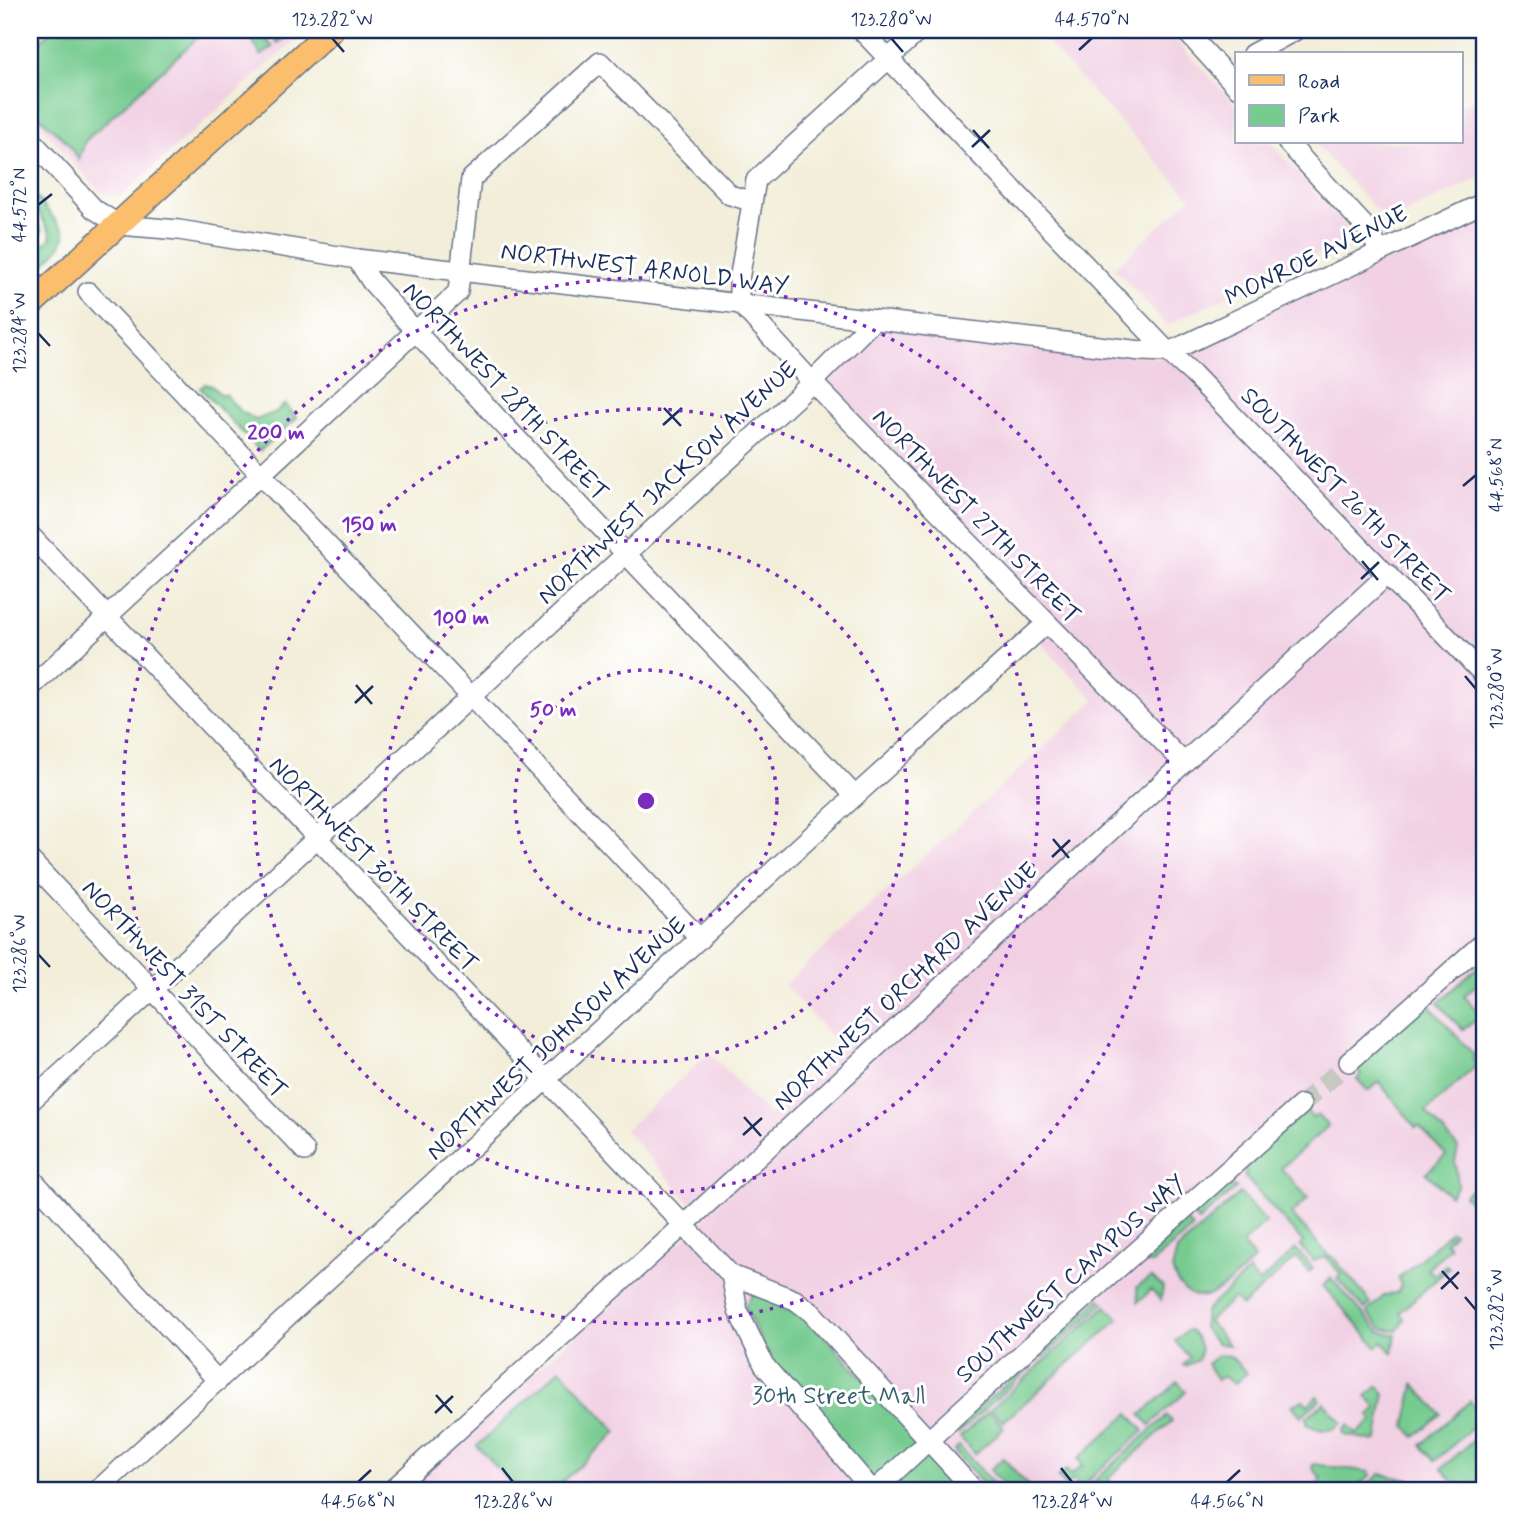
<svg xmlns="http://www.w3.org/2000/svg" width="1515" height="1520" font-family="Mynerve,sans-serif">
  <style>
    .built { fill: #f1d0e3 }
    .green { fill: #76cb8f; stroke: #487d76; stroke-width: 2 }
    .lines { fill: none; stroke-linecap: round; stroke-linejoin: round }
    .minor-tunnel { stroke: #c7c8c0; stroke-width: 19; stroke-dasharray: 19 10; stroke-linecap: butt }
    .minor-casing { stroke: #667289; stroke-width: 22 }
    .major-casing { stroke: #667289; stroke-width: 27 }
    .minor { stroke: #fff; stroke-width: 19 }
    .major { stroke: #fabe6d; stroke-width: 24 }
    .ticks { fill: none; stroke: #1b2f5e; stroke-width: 2.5 }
    .ring { fill: none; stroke: #7b2cbf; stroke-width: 3.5; stroke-dasharray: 3.5 7 }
    .labels { text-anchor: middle; stroke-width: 6; stroke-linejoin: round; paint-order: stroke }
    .street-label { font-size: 24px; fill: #1b2f5e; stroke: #fff }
    .park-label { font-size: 24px; fill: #365e6d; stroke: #fff }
    .centre { fill: #7b2cbf; stroke: #fff; stroke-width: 3.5 }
    .ring-label { font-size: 21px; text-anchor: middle; font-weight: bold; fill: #7b2cbf; stroke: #fff; stroke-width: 6; stroke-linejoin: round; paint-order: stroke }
    .neatline { fill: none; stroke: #1b2f5e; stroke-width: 2.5 }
    .ticks-label { font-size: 18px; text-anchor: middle; fill: #1b2f5e }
  </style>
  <rect width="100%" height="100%" fill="#fff"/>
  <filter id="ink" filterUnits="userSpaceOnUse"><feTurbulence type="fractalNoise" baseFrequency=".0143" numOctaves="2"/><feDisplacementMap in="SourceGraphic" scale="14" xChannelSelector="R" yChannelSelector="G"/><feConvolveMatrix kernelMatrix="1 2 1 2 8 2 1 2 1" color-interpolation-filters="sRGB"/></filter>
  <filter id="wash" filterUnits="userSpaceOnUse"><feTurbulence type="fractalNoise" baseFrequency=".00686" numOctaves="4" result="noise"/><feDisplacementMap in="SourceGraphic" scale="28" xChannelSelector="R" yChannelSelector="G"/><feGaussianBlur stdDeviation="1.57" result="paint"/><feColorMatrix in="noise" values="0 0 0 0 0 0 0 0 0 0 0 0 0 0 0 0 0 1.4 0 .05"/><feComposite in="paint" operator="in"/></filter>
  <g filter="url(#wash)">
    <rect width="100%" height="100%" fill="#f2eed9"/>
    <!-- built -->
    <g class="built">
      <polygon points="30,30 307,30 121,196 101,193 30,113"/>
      <polygon points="1035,30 1166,30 1237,106 1237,142 1270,142 1355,237 1167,325 1114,268 1191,198"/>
      <polygon points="1485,94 1485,175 1392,220 1381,215 1314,142 1461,142 1461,106"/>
      <polygon points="1485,203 1485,1490 402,1490 705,1220 625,1130 710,1053 769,1116 842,1048 784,985 1095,700 1046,649 986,556 818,384 873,325 1165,358"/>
    </g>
    <!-- green -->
    <g class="green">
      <polygon points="51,30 206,30 85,141 79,160 68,143 30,108 30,52"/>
      <polygon points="251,30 257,30 273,47 261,56 249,34"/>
      <polygon points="266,30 298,30 294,34 291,31 278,43"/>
      <path d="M30,189L64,231C67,249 42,264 30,276V257L50,239L51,234L30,198Z"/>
      <polygon points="30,211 42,231 30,245"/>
      <polygon points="205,384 212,386 222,396 225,394 239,410 256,420 276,412 285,404 297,418 260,451 200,388"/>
      <polygon points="1485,960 1485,976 1464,996 1481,1015 1463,1030 1438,1003"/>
      <polygon points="1426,1002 1475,1056 1472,1059 1477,1065 1426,1112 1458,1148 1455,1161 1458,1185 1450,1196 1426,1173 1446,1155 1419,1126 1416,1128 1379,1082 1368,1091 1357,1079 1361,1075 1354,1067"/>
      <polygon points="1306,1110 1313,1118 1317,1115 1328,1126 1281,1168 1308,1198 1291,1214 1330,1257 1332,1256 1371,1303 1365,1309 1337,1279 1341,1274 1326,1257 1313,1261 1300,1246 1303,1242 1244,1176 1247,1173 1242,1167"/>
      <polygon points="1227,1185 1236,1188 1198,1221 1193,1215"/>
      <polygon points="1470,1190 1485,1208 1485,1218 1464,1195"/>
      <path d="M1240,1193L1266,1222L1242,1244L1255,1259C1234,1277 1203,1317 1179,1284C1175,1280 1174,1273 1172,1270L1177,1250Z"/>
      <polygon points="1186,1221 1193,1228 1152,1263 1141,1263"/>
      <polygon points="1451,1231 1454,1233 1445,1242 1450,1247 1428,1269 1435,1275 1446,1265 1449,1268 1400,1312 1404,1319 1397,1331 1381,1328 1367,1312 1384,1296 1398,1292 1401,1285 1398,1279"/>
      <polygon points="1296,1249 1313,1268 1309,1272 1296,1257 1242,1306 1234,1298 1208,1321 1229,1345 1216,1343 1203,1328 1205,1311 1249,1271 1259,1283"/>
      <polygon points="1151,1277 1163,1287 1161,1300 1151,1290 1138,1302 1137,1287"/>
      <polygon points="1331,1278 1379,1331 1396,1335 1393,1353 1383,1342 1377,1347 1323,1286"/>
      <polygon points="754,1293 804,1314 966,1490 883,1490 771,1366 745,1305"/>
      <polygon points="1100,1299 1104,1303 1042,1358 1039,1354"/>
      <polygon points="1106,1306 1119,1319 1003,1422 991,1409"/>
      <polygon points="1188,1330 1195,1335 1201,1348 1198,1360 1186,1366 1183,1365 1190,1358 1175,1341"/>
      <polygon points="1218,1355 1230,1356 1247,1373 1234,1384 1223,1376 1217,1380 1207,1364"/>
      <polygon points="1028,1364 1031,1367 957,1434 954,1430"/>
      <polygon points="560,1369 617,1432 553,1490 517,1490 477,1446"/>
      <polygon points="1178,1382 1186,1392 1150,1425 1141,1415"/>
      <polygon points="1414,1384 1441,1414 1415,1437 1406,1427"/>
      <polygon points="1378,1386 1385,1393 1377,1439 1375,1441 1345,1435 1343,1431 1348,1425 1357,1434 1373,1420 1369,1416 1377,1408 1366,1396"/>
      <polygon points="1317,1396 1320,1400 1301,1416 1292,1405 1303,1400 1308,1405"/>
      <polygon points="1470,1401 1484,1417 1435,1461 1421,1445"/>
      <path d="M1324,1403L1342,1423C1329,1434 1321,1431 1307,1424V1417Z"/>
      <polygon points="989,1411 1004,1428 975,1454 960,1437"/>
      <polygon points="1129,1413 1144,1431 1077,1490 1071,1490 1078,1484 1074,1479 1066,1486 1058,1477 1066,1470 1071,1475 1083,1465 1078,1459"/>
      <polygon points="1167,1416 1172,1421 1108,1478 1116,1490 1106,1490 1099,1482 1090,1490 1084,1490"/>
      <polygon points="1485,1430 1485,1490 1460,1490 1442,1468"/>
      <polygon points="959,1446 999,1490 988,1490 954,1451"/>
      <polygon points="1003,1458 1032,1490 1008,1490 990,1470"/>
      <polygon points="1313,1464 1370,1472 1370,1476 1354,1490 1310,1490 1322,1479 1312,1468"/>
      <polygon points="1380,1474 1410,1480 1424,1490 1383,1490 1380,1487 1366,1490 1364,1488"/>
    </g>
  </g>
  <g filter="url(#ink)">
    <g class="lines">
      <!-- minor-tunnel -->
      <polyline class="minor-tunnel" points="1301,1105 1349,1062"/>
      <defs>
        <g id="minor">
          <polyline points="861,30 1168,352 1193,374 1485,676"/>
          <polyline points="1185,30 1237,87"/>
          <polyline points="1252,54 1296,30"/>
          <polyline points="30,139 94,209 119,225 179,230 357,259 1141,351 1168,352 1184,345 1485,202"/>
          <polyline points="1287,142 1370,232 1379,251"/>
          <polyline points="357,259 371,281 416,332 855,796"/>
          <polyline points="88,292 700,939"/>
          <polyline points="739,302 813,383 1183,762"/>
          <polyline points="739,302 739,280 756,180 920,30"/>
          <polyline points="30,535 731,1275 795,1300 811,1312 974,1490"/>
          <polyline points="30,688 458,292 471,179 600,62 730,195 750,201"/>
          <polyline points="30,860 305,1151"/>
          <polyline points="1349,1062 1485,941"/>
          <polyline points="30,1102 799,395 872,322"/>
          <polyline points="30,1177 218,1381"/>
          <polyline points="731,1275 738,1311 764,1365 872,1490"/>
          <polyline points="98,1490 855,796 1047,623"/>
          <polyline points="392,1490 685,1224 1388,574"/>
          <polyline points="875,1490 1025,1351 1301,1105"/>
        </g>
        <polyline id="major" points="30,305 331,30"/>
      </defs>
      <!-- minor casing -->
      <use href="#minor" class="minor-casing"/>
      <!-- major casing -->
      <use href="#major" class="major-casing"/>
      <!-- minor -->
      <use href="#minor" class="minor"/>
      <!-- major -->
      <use href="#major" class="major"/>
    </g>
  </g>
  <!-- ticks -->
  <path class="ticks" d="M332,38L344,52M891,38L903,52M1079,50L1092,38M973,130L989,148M972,147L990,130M38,205L52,194M38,333L50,346M664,408L681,426M663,425L682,408M1463,486L1476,475M1362,561L1378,580M1361,579L1379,562M1465,676L1476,689M356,685L372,704M355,703L373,686M1053,839L1069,858M1052,857L1070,840M38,954L50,967M744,1117L761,1136M743,1135L762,1118M1442,1271L1458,1289M1441,1289L1459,1272M1465,1297L1476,1310M436,1395L452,1413M435,1413L453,1396M502,1468L513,1482M1061,1468L1072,1482M358,1482L371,1470M1227,1482L1240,1470"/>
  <!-- distance rings -->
  <g class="ring">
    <circle cx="646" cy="801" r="131"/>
    <circle cx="646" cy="801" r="261"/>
    <circle cx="646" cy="801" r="392"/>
    <circle cx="646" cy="801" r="523"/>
  </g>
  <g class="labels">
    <!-- street labels -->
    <g class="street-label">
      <text transform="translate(1316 255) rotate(-26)" y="8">MONROE AVENUE</text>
      <text transform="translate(645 268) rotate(7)" y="8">NORTHWEST ARNOLD WAY</text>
      <text transform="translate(506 391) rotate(47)" y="8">NORTHWEST 28TH STREET</text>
      <text transform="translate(667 482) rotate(-43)" y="8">NORTHWEST JACKSON AVENUE</text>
      <text transform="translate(1346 495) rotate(46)" y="8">SOUTHWEST 26TH STREET</text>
      <text transform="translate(977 516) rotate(46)" y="8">NORTHWEST 27TH STREET</text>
      <text transform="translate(374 864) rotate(46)" y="8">NORTHWEST 30TH STREET</text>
      <text transform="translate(905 986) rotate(-43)" y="8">NORTHWEST ORCHARD AVENUE</text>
      <text transform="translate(185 989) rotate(47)" y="8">NORTHWEST 31ST STREET</text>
      <text transform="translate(556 1038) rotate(-43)" y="8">NORTHWEST JOHNSON AVENUE</text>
      <text transform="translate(1070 1278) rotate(-42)" y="8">SOUTHWEST CAMPUS WAY</text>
    </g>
    <!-- park labels -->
    <g class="park-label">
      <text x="839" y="1403">30th Street Mall</text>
    </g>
  </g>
  <circle cx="646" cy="801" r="10" class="centre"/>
  <g class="ring-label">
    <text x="276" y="439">200 m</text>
    <text x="369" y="531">150 m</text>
    <text x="461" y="624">100 m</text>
    <text x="553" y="716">50 m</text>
  </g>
  <!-- margin -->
  <rect width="1515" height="1520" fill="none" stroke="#fff" stroke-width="77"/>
  <!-- legend -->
  <rect x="1235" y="52" width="228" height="91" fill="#ffffff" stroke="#a4acbf" stroke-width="2"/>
  <rect x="1249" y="75" width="35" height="10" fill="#fabe6d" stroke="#a4acbf" stroke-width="2"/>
  <text x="1298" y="88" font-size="21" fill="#1b2f5e">Road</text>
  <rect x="1249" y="105" width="35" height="21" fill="#76cb8f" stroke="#a4acbf" stroke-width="2"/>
  <text x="1298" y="122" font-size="21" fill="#1b2f5e">Park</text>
  <rect x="38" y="38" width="1438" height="1444" class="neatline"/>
  <g class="ticks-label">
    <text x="332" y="25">123.282°W</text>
    <text x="891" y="25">123.280°W</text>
    <text x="1092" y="25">44.570°N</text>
    <text transform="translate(19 205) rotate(-90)" y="6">44.572°N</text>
    <text transform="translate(19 333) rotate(-90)" y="6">123.284°W</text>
    <text transform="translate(1496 475) rotate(-90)" y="6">44.568°N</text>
    <text transform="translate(1496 689) rotate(-90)" y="6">123.280°W</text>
    <text transform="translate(19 954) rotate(-90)" y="6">123.286°W</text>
    <text transform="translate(1496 1310) rotate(-90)" y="6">123.282°W</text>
    <text x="358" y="1507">44.568°N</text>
    <text x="513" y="1507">123.286°W</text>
    <text x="1072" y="1507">123.284°W</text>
    <text x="1227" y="1507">44.566°N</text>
  </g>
</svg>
